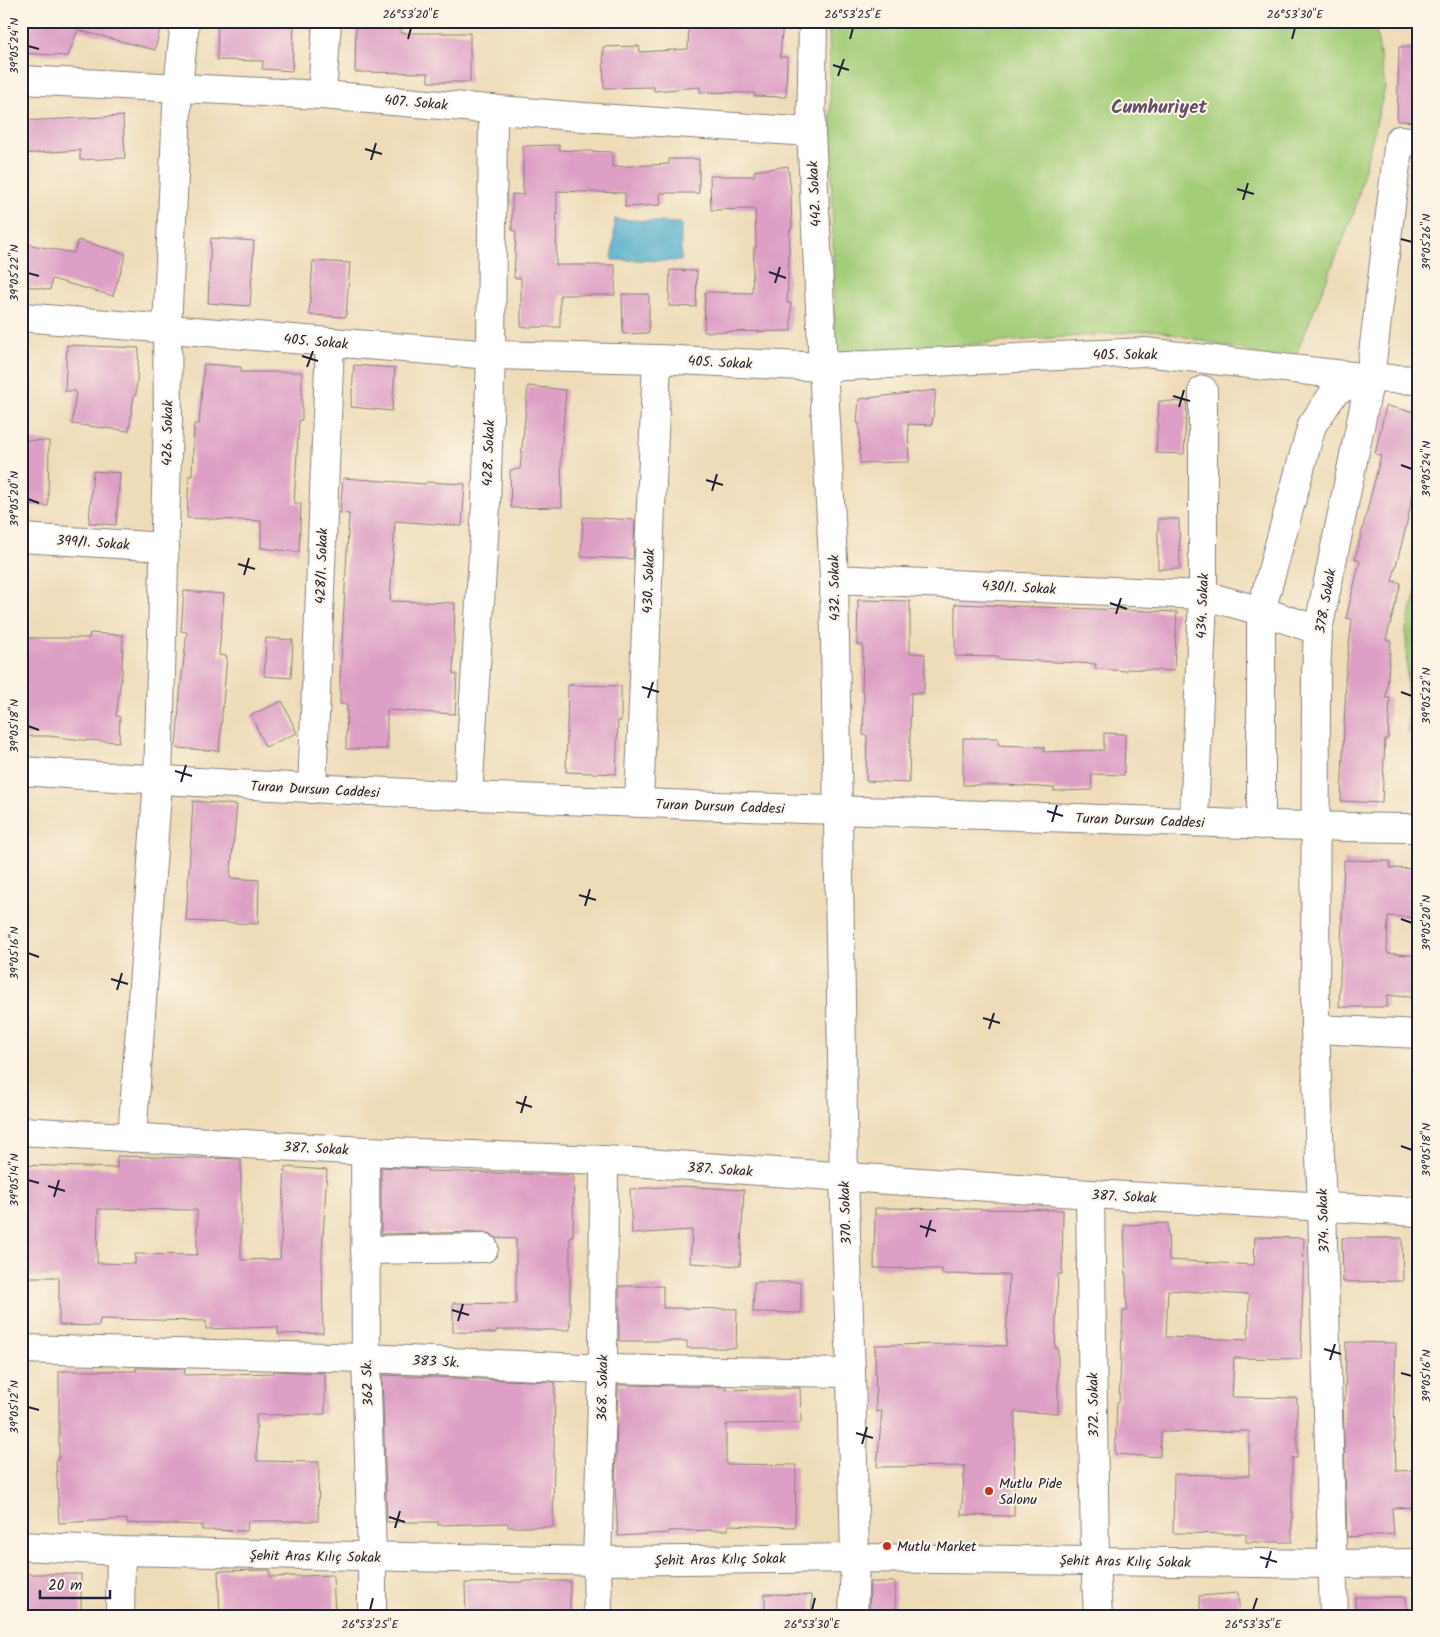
<svg xmlns="http://www.w3.org/2000/svg" width="1440" height="1637" font-family="Kalam,sans-serif">
  <style>
    .green { fill: #a4cd79; stroke: #63785a }
    .water { fill: #4bacca; stroke: #366782 }
    .building { fill: #dd9fc5; fill-rule: evenodd }
    .lines { fill: none; stroke-linecap: round; stroke-linejoin: round }
    .minor-casing { stroke: #887f7a; stroke-width: 30 }
    .minor { stroke: #fff; stroke-width: 28 }
    .ticks { fill: none; stroke: #22223b; stroke-width: 2 }
    .poi-dot { fill: #c8321e; stroke: #fcf5e5; stroke-width: 2 }
    .labels { text-anchor: middle; stroke-width: 4; stroke-linejoin: round; paint-order: stroke }
    .street-label { font-size: 14px; fill: #22223b; stroke: #fcf5e5 }
    .poi-label { font-size: 14px; fill: #22223b; stroke: #fcf5e5; text-anchor: start }
    .district-label { font-size: 19px; font-weight: bold; fill: #634e6b; stroke: #fcf5e5 }
    .neatline { fill: none; stroke: #22223b; stroke-width: 2 }
    .ticks-label { font-size: 12px; text-anchor: middle; fill: #22223b }
  </style>
  <rect width="100%" height="100%" fill="#fcf5e5"/>
  <filter id="ink" filterUnits="userSpaceOnUse"><feTurbulence type="fractalNoise" baseFrequency=".02" numOctaves="2"/><feDisplacementMap in="SourceGraphic" scale="10" xChannelSelector="R" yChannelSelector="G"/><feConvolveMatrix kernelMatrix="1 2 1 2 8 2 1 2 1" color-interpolation-filters="sRGB"/></filter>
  <filter id="wash" filterUnits="userSpaceOnUse"><feTurbulence type="fractalNoise" baseFrequency=".0096" numOctaves="4" result="noise"/><feDisplacementMap in="SourceGraphic" scale="20" xChannelSelector="R" yChannelSelector="G"/><feGaussianBlur stdDeviation="1.12" result="paint"/><feColorMatrix in="noise" values="0 0 0 0 0 0 0 0 0 0 0 0 0 0 0 0 0 1.4 0 .05"/><feComposite in="paint" operator="in"/></filter>
  <g filter="url(#wash)">
    <rect width="100%" height="100%" fill="#eedcb9"/>
    <!-- green -->
    <g class="green">
      <polygon points="829,21 1365,21 1376,29 1385,87 1354,213 1293,362 1155,330 835,355"/>
      <polygon points="1419,580 1419,734 1408,733 1406,630"/>
    </g>
    <!-- water -->
    <polygon class="water" points="615,219 681,223 681,261 612,260"/>
    <g id="blocks">
      <!-- building -->
      <g class="building">
        <polygon points="25,21 162,21 155,50 78,30 68,56 21,53 21,33"/>
        <polygon points="218,21 294,21 292,71 262,69 263,61 217,60"/>
        <polygon points="356,21 401,21 400,33 470,33 470,82 428,82 428,73 355,72"/>
        <polygon points="689,21 783,21 780,57 787,57 786,97 754,96 754,93 700,92 700,87 654,91 654,87 604,88 603,47 639,46 640,52 688,49"/>
        <polygon points="1399,47 1419,47 1419,122 1397,121"/>
        <polygon points="123,116 125,158 80,160 80,150 21,154 21,121"/>
        <polygon points="559,145 559,150 612,152 612,167 669,164 669,159 699,159 699,193 660,193 661,205 625,207 625,193 557,191 556,265 615,265 615,295 560,295 560,327 521,327 521,278 514,278 516,231 512,230 512,194 523,195 523,146"/>
        <polygon points="788,166 791,192 792,229 790,229 787,303 791,303 791,331 704,332 705,292 752,293 754,248 756,248 755,209 711,210 710,176 754,176 754,171"/>
        <polygon points="211,238 254,241 250,306 208,303"/>
        <polygon points="78,240 126,254 113,296 52,279 50,290 21,285 21,243 74,253"/>
        <polygon points="313,261 350,263 346,317 309,315"/>
        <polygon points="670,270 697,271 696,307 669,306"/>
        <polygon points="622,294 649,294 649,333 623,334"/>
        <polygon points="67,345 139,348 136,395 134,395 129,431 72,424 76,391 65,391"/>
        <polygon points="204,364 241,367 241,372 302,372 302,420 299,420 294,503 301,503 299,552 261,548 261,521 187,518 189,475 192,476 194,424 199,424"/>
        <polygon points="354,365 395,368 392,411 351,407"/>
        <polygon points="528,386 566,390 561,453 562,507 511,508 510,470 520,469"/>
        <polygon points="936,390 932,425 908,424 909,462 860,463 859,423 857,423 859,399"/>
        <polygon points="1159,401 1187,402 1184,454 1156,453"/>
        <polygon points="1386,406 1419,413 1419,464 1406,527 1392,581 1401,583 1386,640 1391,641 1386,698 1390,698 1388,739 1385,739 1382,803 1341,801 1346,681 1345,681 1352,619 1346,618 1360,561 1355,559 1381,455 1375,454"/>
        <polygon points="21,440 49,441 48,506 21,505"/>
        <polygon points="93,471 120,473 116,525 89,523"/>
        <polygon points="343,478 425,484 426,482 465,484 462,526 395,521 390,601 455,603 453,674 457,674 455,714 387,710 387,749 346,749 347,704 340,704 340,680 349,514 340,513"/>
        <polygon points="583,517 635,520 633,559 581,557"/>
        <polygon points="1158,519 1179,519 1180,569 1158,569"/>
        <polygon points="184,591 224,594 219,655 227,656 219,751 176,748 180,693 187,632 181,631"/>
        <polygon points="858,600 910,601 910,653 925,654 924,693 911,693 909,783 866,781 867,736 863,735 864,692 862,692 863,645 857,645"/>
        <polygon points="955,604 1177,612 1174,671 1127,669 1127,671 1095,669 1096,664 998,659 998,657 955,656"/>
        <polygon points="90,633 123,635 122,673 116,716 120,717 119,742 83,740 48,736 21,736 21,638 89,638"/>
        <polygon points="266,638 293,640 291,678 264,676"/>
        <polygon points="568,685 621,686 621,721 618,721 616,774 566,772"/>
        <polygon points="282,701 297,733 265,747 251,715"/>
        <polygon points="1104,733 1125,734 1124,775 1091,774 1092,790 1054,791 1054,788 1007,785 963,785 963,738 998,738 998,745 1044,747 1044,752 1104,750"/>
        <polygon points="193,801 237,805 230,878 259,880 258,924 186,921"/>
        <polygon points="1344,860 1390,861 1390,868 1419,869 1419,918 1388,916 1387,953 1419,956 1419,998 1387,995 1387,1007 1339,1007"/>
        <path d="M117,1156L241,1159V1260L280,1259L285,1167L327,1170L322,1254L323,1333L278,1334V1327L206,1329V1321L100,1319L99,1326L59,1325V1277H21V1165L117,1168ZM98,1209L197,1210V1255L135,1254V1264L97,1263Z"/>
        <polygon points="381,1167 427,1169 427,1171 574,1175 573,1236 570,1236 570,1330 496,1330 496,1333 453,1332 453,1303 516,1304 516,1239 496,1238 491,1234 484,1232 381,1234"/>
        <polygon points="683,1186 744,1190 740,1266 690,1263 692,1230 632,1234 630,1189"/>
        <polygon points="875,1208 1063,1210 1062,1274 1058,1274 1055,1348 1058,1348 1058,1413 1015,1412 1014,1516 961,1515 965,1466 877,1467 882,1411 876,1412 875,1345 955,1344 1006,1346 1009,1275 942,1274 942,1269 874,1268"/>
        <path d="M1168,1223L1169,1260L1254,1265L1255,1237L1304,1238L1301,1359L1234,1358L1232,1397L1297,1398V1458H1292V1542H1246V1534L1173,1533L1174,1474L1249,1476V1431L1161,1432L1160,1457L1115,1454L1117,1402L1119,1403L1123,1311H1127L1124,1225ZM1168,1290L1249,1295L1248,1340L1166,1337Z"/>
        <polygon points="1342,1238 1402,1238 1403,1281 1343,1282"/>
        <polygon points="754,1282 801,1282 801,1313 753,1312"/>
        <polygon points="619,1286 663,1286 663,1308 737,1309 736,1348 687,1348 687,1341 619,1341"/>
        <polygon points="1346,1342 1396,1343 1394,1400 1396,1471 1419,1470 1419,1507 1392,1508 1394,1534 1347,1537 1343,1401 1345,1401"/>
        <polygon points="136,1368 185,1369 184,1375 274,1373 274,1371 325,1373 325,1414 256,1415 257,1461 319,1462 318,1521 248,1521 247,1531 202,1530 202,1525 127,1523 127,1519 59,1523 56,1459 59,1459 59,1371 136,1371"/>
        <polygon points="382,1375 555,1382 553,1527 508,1527 508,1523 438,1525 438,1522 387,1522"/>
        <polygon points="618,1385 726,1387 726,1390 800,1388 801,1423 726,1424 726,1464 796,1465 795,1527 728,1525 728,1530 668,1531 668,1533 618,1536 615,1488"/>
        <polygon points="270,1570 270,1577 333,1575 335,1616 220,1616 218,1571"/>
        <rect x="21" y="1574" width="60" height="42"/>
        <polygon points="525,1581 570,1581 570,1616 466,1616 465,1583 525,1582"/>
        <polygon points="870,1582 895,1582 896,1616 869,1616"/>
        <polygon points="1238,1593 1240,1616 1201,1616 1199,1596"/>
        <polygon points="765,1594 812,1595 812,1616 765,1616"/>
        <polygon points="1355,1597 1406,1597 1407,1616 1355,1616"/>
      </g>
    </g>
  </g>
  <g filter="url(#ink)">
    <use href="#blocks" fill-opacity="0" stroke="#887f7a" stroke-width="1"/>
    <g class="lines">
      <defs>
        <g id="minor">
          <polyline points="813,21 811,132 834,579 844,1178 851,1373 855,1558 853,1616"/>
          <polyline points="21,80 322,95 583,117 811,132"/>
          <polyline points="322,95 327,21"/>
          <polyline points="21,317 491,355 657,359 824,367 1145,352 1370,378 1419,380"/>
          <polyline points="21,538 165,547"/>
          <polyline points="834,579 1203,595 1261,611 1318,630"/>
          <path d="M21,771C332,792 644,804 955,814C1110,818 1264,827 1419,828"/>
          <polyline points="312,789 330,342"/>
          <polyline points="468,796 486,505 491,355 493,109"/>
          <polyline points="639,803 657,359"/>
          <polyline points="1194,821 1203,595 1203,390"/>
          <polyline points="1261,825 1261,611 1312,425 1336,390 1366,380"/>
          <polyline points="1315,1029 1419,1034"/>
          <polyline points="21,1131 365,1151 604,1160 1090,1194 1419,1212"/>
          <polyline points="132,1138 158,780 168,420 167,328 178,86 185,21"/>
          <polyline points="365,1151 366,1358 372,1557 372,1616"/>
          <polyline points="1090,1194 1095,1560 1098,1616"/>
          <polyline points="365,1250 484,1248"/>
          <polyline points="21,1349 366,1358 603,1369 851,1373"/>
          <polyline points="21,1546 121,1551 597,1561 855,1558 1333,1564 1419,1563"/>
          <polyline points="120,1616 121,1551"/>
          <polyline points="598,1616 597,1561 603,1369 604,1160"/>
          <polyline points="1334,1616 1322,1208 1315,1029 1316,675 1318,630 1370,378 1399,140 1419,142"/>
        </g>
      </defs>
      <!-- minor casing -->
      <use href="#minor" class="minor-casing"/>
      <!-- minor -->
      <use href="#minor" class="minor"/>
    </g>
  </g>
  <!-- ticks -->
  <path class="ticks" d="M408,39L411,28M850,39L853,28M1292,39L1295,28M28,46L39,49M833,65L849,70M838,76L844,59M365,149L382,154M371,160L376,143M1237,189L1254,194M1243,200L1248,183M1401,239L1412,242M769,272L786,278M28,273L39,276M775,283L780,267M302,356L318,361M307,367L313,351M1173,396L1190,401M1179,407L1184,390M1401,465L1412,469M706,480L723,485M712,491L717,474M28,499L39,503M238,564L255,569M244,575L249,558M1110,603L1127,609M1116,614L1121,598M642,687L659,692M1401,692L1412,696M648,698L653,682M28,726L39,730M175,771L192,776M181,782L186,765M1047,811L1063,816M1052,822L1057,805M579,895L596,900M585,906L590,889M1401,919L1412,923M28,953L39,957M111,979L128,984M117,990L122,973M983,1018L1000,1023M989,1029L994,1013M516,1102L532,1107M521,1113L526,1096M1401,1146L1412,1150M28,1180L39,1183M48,1186L65,1191M54,1197L59,1180M920,1226L936,1231M926,1237L931,1220M452,1310L469,1315M458,1321L463,1304M1324,1349L1341,1354M1330,1360L1335,1344M1401,1373L1412,1376M28,1407L39,1410M856,1433L873,1438M862,1444L867,1427M389,1517L405,1522M395,1528L400,1511M1260,1557L1277,1562M1266,1568L1271,1551M370,1610L373,1598M812,1610L815,1598M1253,1610L1257,1598"/>
  <!-- markers -->
  <g class="poi-dot">
    <circle cx="989" cy="1491" r="5"/>
    <circle cx="887" cy="1546" r="5"/>
  </g>
  <g class="labels">
    <!-- street labels -->
    <g class="street-label">
      <text transform="translate(416 102) rotate(5)" y="5">407. Sokak</text>
      <text transform="translate(814 194) rotate(-93)" y="5">442. Sokak</text>
      <text transform="translate(316 341) rotate(5)" y="5">405. Sokak</text>
      <text x="1125" y="359">405. Sokak</text>
      <text transform="translate(720 362) rotate(3)" y="5">405. Sokak</text>
      <text transform="translate(167 433) rotate(-89)" y="5">426. Sokak</text>
      <text transform="translate(488 453) rotate(-88)" y="5">428. Sokak</text>
      <text transform="translate(93 542) rotate(4)" y="5">399/1. Sokak</text>
      <text transform="translate(321 566) rotate(-88)" y="5">428/1. Sokak</text>
      <text transform="translate(648 581) rotate(-88)" y="5">430. Sokak</text>
      <text transform="translate(1019 587) rotate(3)" y="5">430/1. Sokak</text>
      <text transform="translate(834 588) rotate(-91)" y="5">432. Sokak</text>
      <text transform="translate(1325 601) rotate(-80)" y="5">378. Sokak</text>
      <text transform="translate(1202 606) rotate(-88)" y="5">434. Sokak</text>
      <text transform="translate(315 789) rotate(3)" y="5">Turan Dursun Caddesi</text>
      <text transform="translate(720 806) rotate(2)" y="5">Turan Dursun Caddesi</text>
      <text transform="translate(1140 820) rotate(2)" y="5">Turan Dursun Caddesi</text>
      <text transform="translate(316 1148) rotate(3)" y="5">387. Sokak</text>
      <text transform="translate(720 1169) rotate(4)" y="5">387. Sokak</text>
      <text transform="translate(1124 1196) rotate(3)" y="5">387. Sokak</text>
      <text transform="translate(845 1213) rotate(-92)" y="5">370. Sokak</text>
      <text transform="translate(1323 1221) rotate(-92)" y="5">374. Sokak</text>
      <text transform="translate(436 1361) rotate(3)" y="5">383 Sk.</text>
      <text transform="translate(367 1383) rotate(-92)" y="5">362 Sk.</text>
      <text transform="translate(602 1388) rotate(-89)" y="5">368. Sokak</text>
      <text transform="translate(1093 1405) rotate(-91)" y="5">372. Sokak</text>
      <text transform="translate(315 1556) rotate(1)" y="5">Şehit Aras Kılıç Sokak</text>
      <text transform="translate(720 1559) rotate(-1)" y="5">Şehit Aras Kılıç Sokak</text>
      <text transform="translate(1125 1561) rotate(1)" y="5">Şehit Aras Kılıç Sokak</text>
    </g>
    <!-- poi labels -->
    <g class="poi-label">
      <text x="999" y="1488">Mutlu Pide<tspan x="999" dy="16">Salonu</tspan></text>
      <text x="897" y="1551">Mutlu Market</text>
    </g>
    <!-- district labels -->
    <g class="district-label">
      <text x="1159" y="113">Cumhuriyet</text>
    </g>
  </g>
  <!-- margin -->
  <rect width="1440" height="1637" fill="none" stroke="#fcf5e5" stroke-width="55"/>
  <!-- scale -->
  <path d="M40 1590v8h70v-8" fill="none" stroke="#22223b" stroke-width="2.5"/>
  <text x="48" y="1590" font-size="15" fill="#22223b" stroke="#fcf5e5" stroke-width="4" paint-order="stroke">20 m</text>
  <rect x="28" y="28" width="1384" height="1582" class="neatline"/>
  <g class="ticks-label">
    <text x="411" y="18">26°53'20"E</text>
    <text x="853" y="18">26°53'25"E</text>
    <text x="1295" y="18">26°53'30"E</text>
    <text transform="translate(14 46) rotate(-90)" y="4">39°05'24"N</text>
    <text transform="translate(1426 242) rotate(-90)" y="4">39°05'26"N</text>
    <text transform="translate(14 273) rotate(-90)" y="4">39°05'22"N</text>
    <text transform="translate(1426 469) rotate(-90)" y="4">39°05'24"N</text>
    <text transform="translate(14 499) rotate(-90)" y="4">39°05'20"N</text>
    <text transform="translate(1426 696) rotate(-90)" y="4">39°05'22"N</text>
    <text transform="translate(14 726) rotate(-90)" y="4">39°05'18"N</text>
    <text transform="translate(1426 923) rotate(-90)" y="4">39°05'20"N</text>
    <text transform="translate(14 953) rotate(-90)" y="4">39°05'16"N</text>
    <text transform="translate(1426 1150) rotate(-90)" y="4">39°05'18"N</text>
    <text transform="translate(14 1180) rotate(-90)" y="4">39°05'14"N</text>
    <text transform="translate(1426 1376) rotate(-90)" y="4">39°05'16"N</text>
    <text transform="translate(14 1407) rotate(-90)" y="4">39°05'12"N</text>
    <text x="370" y="1628">26°53'25"E</text>
    <text x="812" y="1628">26°53'30"E</text>
    <text x="1253" y="1628">26°53'35"E</text>
  </g>
</svg>
